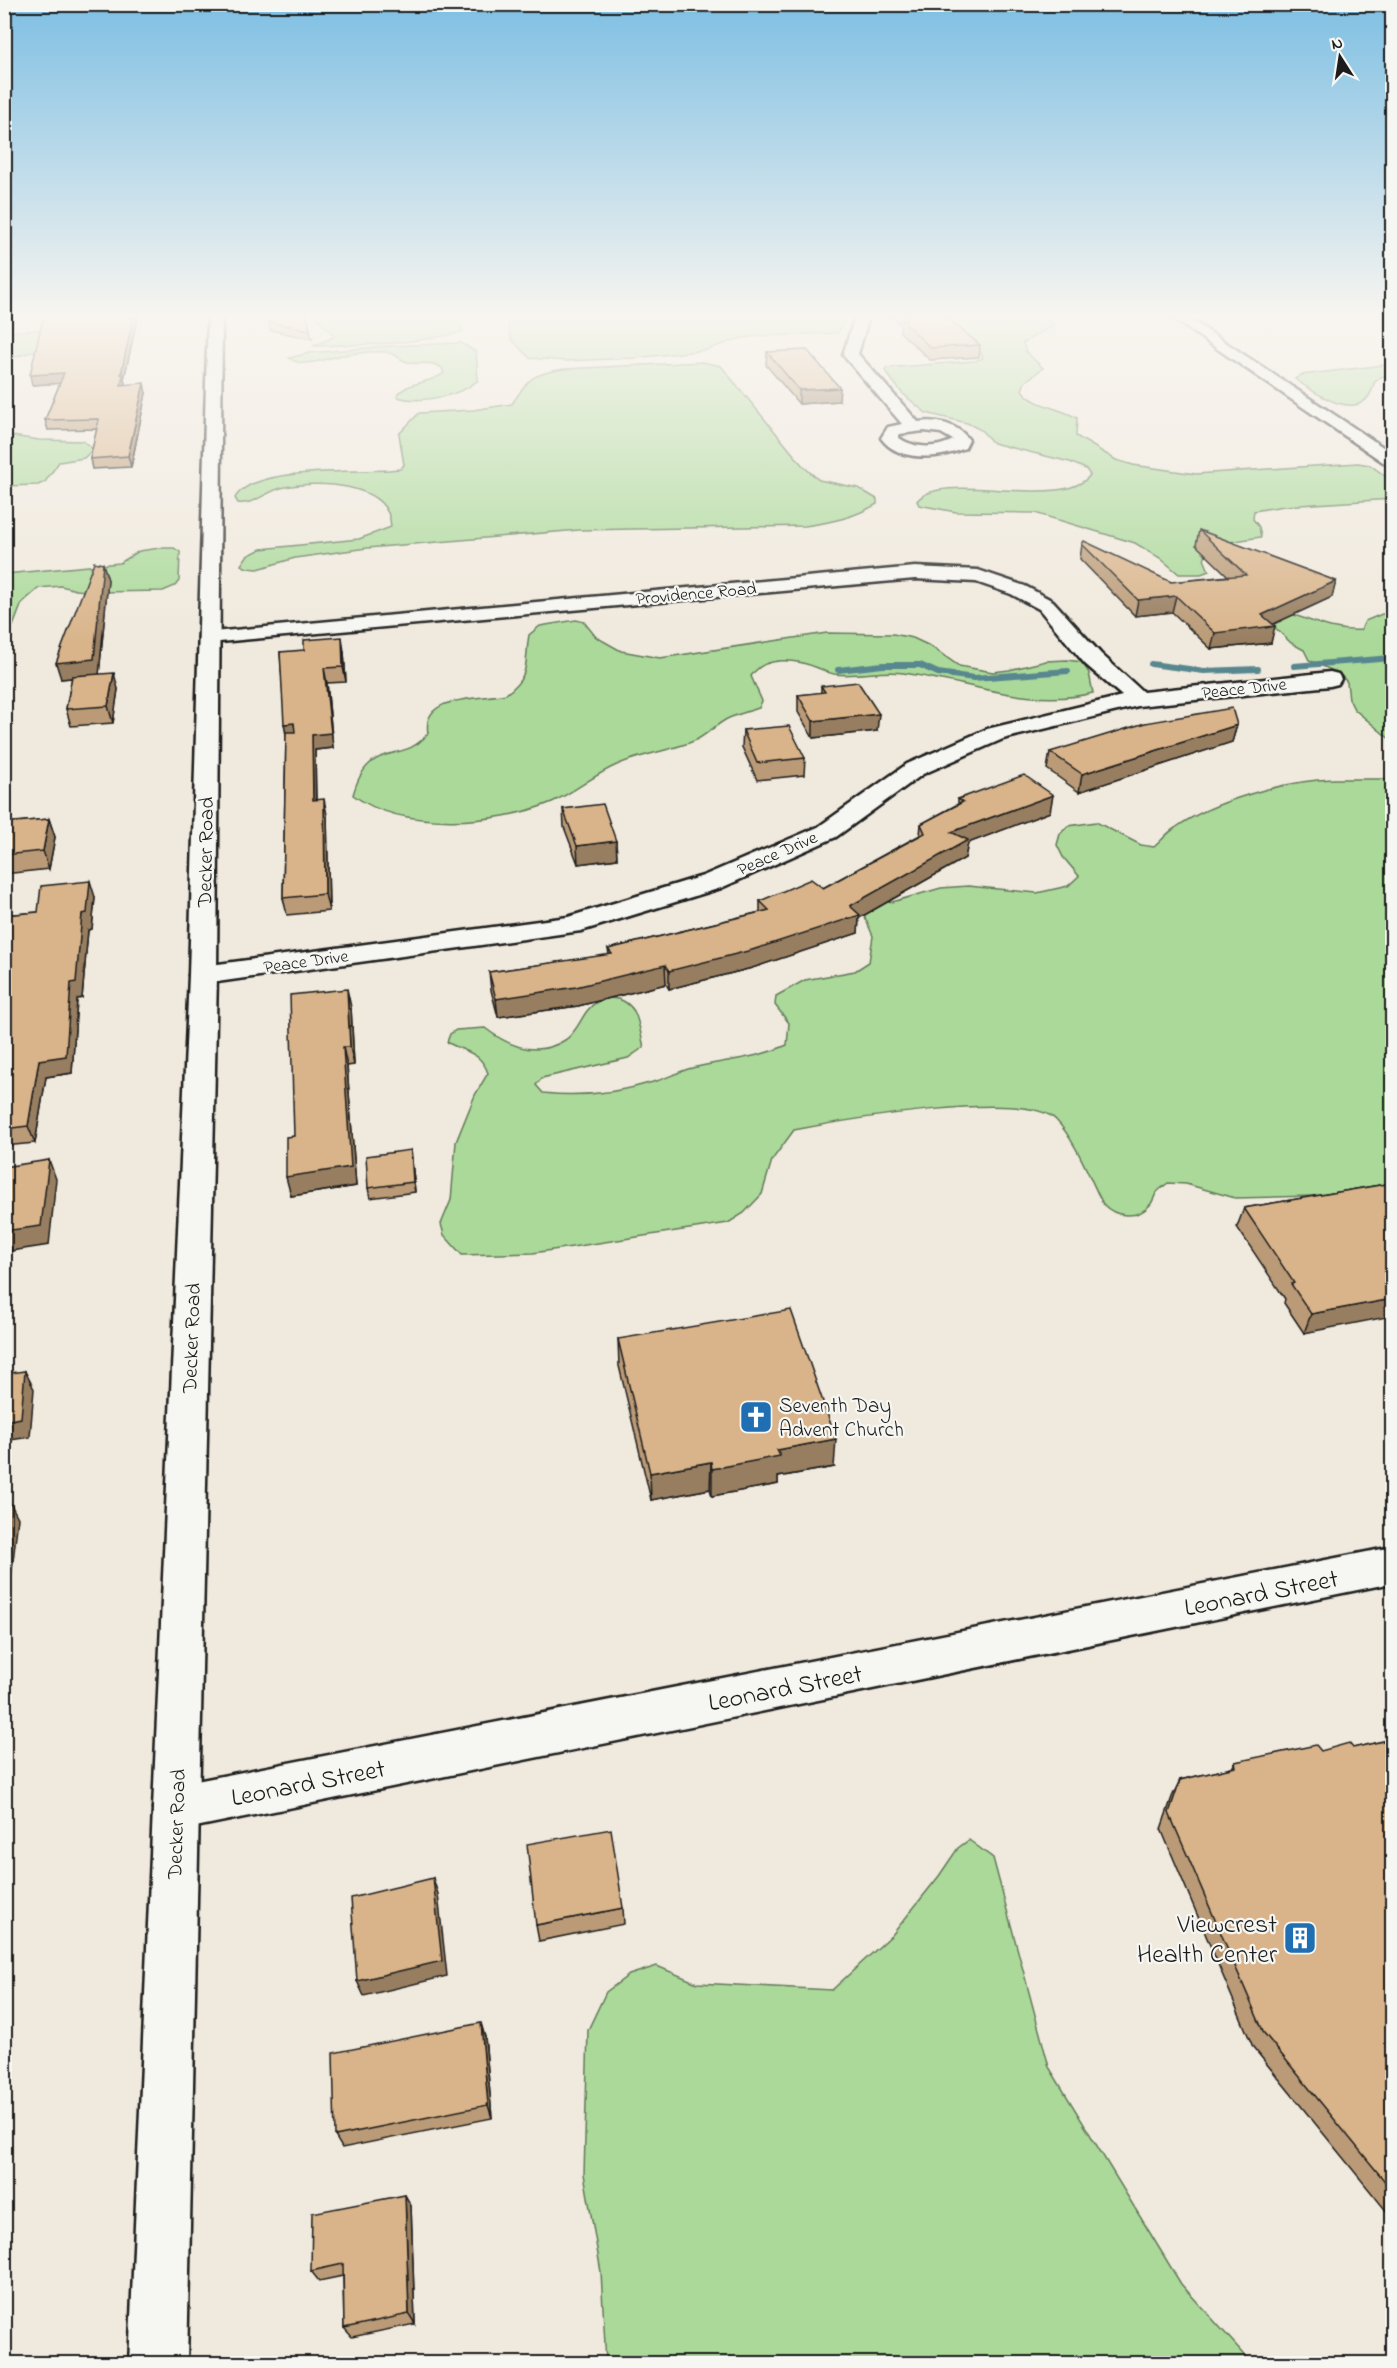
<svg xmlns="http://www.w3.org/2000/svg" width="1397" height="2368" font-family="'Indie Flower',sans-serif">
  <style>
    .green { fill: #aad999; stroke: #637a5a; stroke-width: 1.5 }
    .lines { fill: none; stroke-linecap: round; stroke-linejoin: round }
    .stream { stroke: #58878f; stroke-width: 6 }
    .street-casing { stroke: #1c1c1c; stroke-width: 5 }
    .secondary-casing { stroke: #1c1c1c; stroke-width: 5 }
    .street { fill: #f6f6f2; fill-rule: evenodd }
    .secondary { fill: #f6f6f2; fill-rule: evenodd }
    .wall { fill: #bb9b77; stroke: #1c1c1c; stroke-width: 1.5 }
    .shaded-wall { fill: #987e61; stroke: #1c1c1c; stroke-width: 1.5 }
    .building { fill: #d9b48a; stroke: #1c1c1c; stroke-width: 1.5 }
    .labels { text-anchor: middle; stroke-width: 4.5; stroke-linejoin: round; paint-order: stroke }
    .far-street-label { font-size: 18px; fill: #1c1c1c; stroke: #f6f6f2 }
    .street-label { font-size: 21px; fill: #1c1c1c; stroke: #f6f6f2 }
    .poi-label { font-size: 21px; fill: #1c1c1c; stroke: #f6f6f2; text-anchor: start }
    .near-street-label { font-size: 26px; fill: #1c1c1c; stroke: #f6f6f2 }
    .near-poi-label { font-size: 26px; fill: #1c1c1c; stroke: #f6f6f2; text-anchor: end }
  </style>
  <rect width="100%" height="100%" fill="#f0e9dd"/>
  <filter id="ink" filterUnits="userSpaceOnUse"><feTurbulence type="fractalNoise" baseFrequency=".0167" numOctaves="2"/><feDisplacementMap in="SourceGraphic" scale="12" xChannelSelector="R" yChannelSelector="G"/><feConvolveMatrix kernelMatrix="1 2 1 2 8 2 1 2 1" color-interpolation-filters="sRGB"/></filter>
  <g filter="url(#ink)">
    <!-- green -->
    <g class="green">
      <path d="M317,313H454L463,331C422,344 359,345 315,346H313L334,337C330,326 318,325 317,313Z"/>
      <polygon points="506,313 847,313 838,333 757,336 738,339 706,350 635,358 567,361 530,358 511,339"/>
      <path d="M880,313H1022C1034,314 1045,315 1053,325L1023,343L1026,352L1043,368L1025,382L1022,390C1033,406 1060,408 1077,418L1076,436L1116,460L1133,465L1196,474L1358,463L1370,465L1392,481V499L1284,506L1254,511L1253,519L1259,527L1261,537L1223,543L1208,549L1204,559L1209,571L1201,574H1179L1160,558L1135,543L1035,513L956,512L919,505L917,501C941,469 1064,512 1090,475L1086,469L1070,462L993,443L981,430L967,423L926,413L902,393L885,371L886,368L975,361L983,358C979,340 928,323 911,319C902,317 892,318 882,316Z"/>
      <polygon points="55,329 68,340 9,359 11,366 7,375 5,375 5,332"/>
      <path d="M461,343L476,352L478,380C461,396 420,404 397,397L398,394C409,381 430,384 444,373L442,368C432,360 422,365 411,363C401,361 395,353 385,352C372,351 356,353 343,355C325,358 305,369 289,358L309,353L389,346Z"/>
      <path d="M702,362L721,366L803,466L819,480L858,488L877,499V504C853,518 832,522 805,526L579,530L367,548L295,558L258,569L247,568L241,565L247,556L261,549L359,539L391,527C390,481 314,480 281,488C266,492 254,505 238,503L235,498C254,464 363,474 400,469L404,465L399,434L419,413L473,410L512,404C529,377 533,374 564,369Z"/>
      <path d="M1392,364V374L1381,377L1374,383C1365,427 1317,395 1295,379L1301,375Z"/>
      <polygon points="5,435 39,440 83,441 93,449 84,458 59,462 45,482 38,485 5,486"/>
      <polygon points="160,548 174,548 180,552 179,581 175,586 163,591 97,592 76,590 61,586 39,588 22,603 5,647 5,574 120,563 139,551"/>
      <path d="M1282,611C1309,619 1332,632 1361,630L1365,621L1382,614H1392V741L1354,709L1349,699L1347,682L1340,674L1309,660L1304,650L1291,643L1265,618Z"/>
      <path d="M576,620L584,622L596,637L621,651L660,658L827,633L893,634L913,638L930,646L959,666L993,672L1009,670L1046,661L1067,660L1082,662L1089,673L1093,693C1028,709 967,681 903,673C880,670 857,677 834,674C828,673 823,670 818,668C796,659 765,655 751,676L762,701L759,708C749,711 738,714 729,718C716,724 706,736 694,741C672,750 647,753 624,762C598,771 577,791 552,802C498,825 401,831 353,795C369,736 403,767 428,733C421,694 479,700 506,694C532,675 524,662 529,635L540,626Z"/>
      <path d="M1334,779H1392V1194L1235,1198L1186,1184L1168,1183C1164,1186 1160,1189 1157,1192C1154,1196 1153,1202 1150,1205C1137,1220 1115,1217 1103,1204C1090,1179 1076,1141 1056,1120C1026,1088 840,1121 794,1130L772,1160L762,1194L744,1213L728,1223L533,1253L462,1255L444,1235L441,1224L451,1200L456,1142L475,1095L488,1073C480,1051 466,1053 447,1042L450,1034L456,1030L485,1028C508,1046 537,1058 565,1040C576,1033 580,1020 587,1011C599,995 622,993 634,1011C639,1020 641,1036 644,1047L628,1058L542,1078L536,1085L543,1093C580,1097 617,1093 653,1082C665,1079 676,1073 688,1069C722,1060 753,1060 787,1045L789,1023L775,1005L776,996L805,980L855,971L869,962L873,936L863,913L881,901L892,902L941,888L968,886L1037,893L1068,886L1079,876L1063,857L1057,845L1060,834L1068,826L1096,822L1141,845L1154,847C1161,841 1167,833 1175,828C1213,801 1287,780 1334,779Z"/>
      <polygon points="969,1840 993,1858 1049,2067 1181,2284 1252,2363 606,2363 601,2272 584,2174 588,2030 606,1992 629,1975 657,1966 697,1983 832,1990 892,1935 939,1876 958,1848"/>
    </g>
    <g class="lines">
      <!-- stream -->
      <g class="stream">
        <polyline points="1151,664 1204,671 1258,669"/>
        <polyline points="1294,666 1392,658"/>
        <polyline points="838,670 883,665 920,665 938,673 974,678 1068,671"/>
      </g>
      <defs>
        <g id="street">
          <path d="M856,313H870L858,354L918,422C937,419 958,424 969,440L965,448C940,459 899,463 881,438L888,427L902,424L843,355ZM924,431L941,433L953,440C937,449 913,449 898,437L900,434Z"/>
          <polygon points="915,567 978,570 1025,586 1053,601 1101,654 1143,692 1330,672 1338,674 1341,679 1338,684 1330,686 1138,706 1003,739 923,774 836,837 721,888 581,931 203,984 193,981 189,975 193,969 203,966 568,917 703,876 818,827 907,764 987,729 1122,696 1085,664 1039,609 1011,594 976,582 915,579 209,643 202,641 199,637 202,633"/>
          <polygon points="1392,1547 1392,1583 176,1831 159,1824 153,1808 159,1792 176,1785"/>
        </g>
        <g id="secondary">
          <polygon points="208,313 222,313 217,975 187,2364 129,2364 189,975"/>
          <polygon points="1165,313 1181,313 1392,453 1392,465 1386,464"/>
        </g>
      </defs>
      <!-- street casing -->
      <use href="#street" class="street-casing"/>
      <!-- secondary casing -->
      <use href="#secondary" class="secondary-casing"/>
      <!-- street -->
      <use href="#street" class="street"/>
      <!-- secondary -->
      <use href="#secondary" class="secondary"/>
    </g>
    <!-- wall -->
    <g class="wall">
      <polygon points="44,313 137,313 138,315 124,379 125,384 146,393 131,467 92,469 90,459 97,429 48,430 45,420 60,383 32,385"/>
      <polygon points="306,313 312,339 270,330 269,322"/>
      <polygon points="887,313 941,313 980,345 979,357 930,360 900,332 901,325"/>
      <polygon points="1047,313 1076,313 1049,314"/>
      <polygon points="767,352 839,401 799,404 766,365"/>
      <polygon points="1199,530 1336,581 1332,597 1273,624 1271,643 1211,649 1172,612 1135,616 1080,559 1082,544 1171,582 1228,576 1196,545"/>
      <polygon points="103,564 108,580 99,674 118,689 113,723 71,726 66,709 72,678 61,679"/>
      <polygon points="280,652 344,652 346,682 327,683 333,748 315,750 316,800 327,815 329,911 287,915 283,898 286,736"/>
      <polygon points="821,686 877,731 813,738 798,712 798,695 821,693"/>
      <polygon points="1237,725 1232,742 1079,792 1047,769 1050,752"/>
      <polygon points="743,730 805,758 804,775 757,780 742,747"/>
      <polygon points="958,799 1050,812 968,843 965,858 859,918 858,933 752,968 669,989 666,984 578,1006 498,1017 491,990 489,972 609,955 608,949 760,912 760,901 823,888 920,835 921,824 958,804"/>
      <polygon points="563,809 616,841 617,859 578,864 564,827"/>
      <polygon points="49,819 55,837 49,869 4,874 4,823"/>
      <polygon points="95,897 92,929 88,930 82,998 77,999 72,1073 46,1077 35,1143 4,1146 4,915 38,912"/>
      <polygon points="351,1007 354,1065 347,1066 356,1186 291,1196 294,1136"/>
      <polygon points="411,1150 415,1192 370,1198 368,1188"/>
      <polygon points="1392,1183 1304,1333 1284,1303 1285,1299 1237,1227 1244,1208"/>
      <polygon points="618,1339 834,1467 778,1477 778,1484 712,1496 710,1489 651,1500 619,1366"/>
      <polygon points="1392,1739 1392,2218 1253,2047 1161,1829 1172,1797 1180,1780 1232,1768 1235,1762 1321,1751 1353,1748"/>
      <polygon points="623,1908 624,1924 539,1941 536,1925"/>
      <polygon points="485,2037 492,2118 342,2148 335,2136"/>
      <polygon points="405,2195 411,2206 415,2324 352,2337 344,2328 343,2276 319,2281 311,2271"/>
    </g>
    <!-- shaded-wall -->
    <g class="shaded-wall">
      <polygon points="134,313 137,313 138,315 124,379 125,384 121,385 121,374"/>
      <polygon points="1085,313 1134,313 1085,316"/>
      <polygon points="64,373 66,383 32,385 30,375"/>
      <polygon points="144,383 146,393 131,467 128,456"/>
      <polygon points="840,388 839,401 799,404 799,390"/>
      <polygon points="103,564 108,580 99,675 61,679 56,663"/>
      <polygon points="1336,581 1332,597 1265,628 1275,626 1271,643 1211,649 1215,633 1262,615"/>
      <polygon points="1176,596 1172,612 1135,616 1138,600"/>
      <polygon points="342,637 344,652 346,682 343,667"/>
      <polygon points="324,668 327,683 333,748 315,750 316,816 313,800 312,735"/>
      <polygon points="114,673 118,689 113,723 108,706"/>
      <polygon points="879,714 877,731 813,738 813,721"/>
      <polygon points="294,723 297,738 287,740 284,724"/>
      <polygon points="1237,725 1232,742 1079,792 1082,774"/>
      <polygon points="1053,795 1050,812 968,843 965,858 859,918 858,933 752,968 669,989 669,971 850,906 951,832"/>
      <polygon points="324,799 327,815 329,911 325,894"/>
      <polygon points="49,819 55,837 49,869 43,851"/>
      <polygon points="616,841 617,859 578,864 577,846"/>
      <polygon points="90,881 95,897 92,929 88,930 82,998 77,999 72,1073 46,1077 35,1143 28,1126 39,1060 71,983 82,914"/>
      <polygon points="665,965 666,984 578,1006 498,1017 496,999"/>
      <polygon points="347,989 351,1007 354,1065 350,1047"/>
      <polygon points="343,1047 347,1066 356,1186 291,1196 286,1177"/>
      <polygon points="411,1150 412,1160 415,1192 413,1182"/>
      <polygon points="49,1160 56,1179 49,1245 4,1252 4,1231"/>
      <polygon points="1392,1299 1392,1316 1304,1333 1311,1314"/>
      <polygon points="25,1371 34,1389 30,1437 4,1441 4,1421"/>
      <polygon points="836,1439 834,1467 778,1477 778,1484 712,1496 712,1469 777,1450"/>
      <polygon points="711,1462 710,1489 651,1500 650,1473"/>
      <polygon points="6,1495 18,1518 4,1639 4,1504"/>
      <polygon points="433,1878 438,1894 447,1976 364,1996 357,1981"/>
      <polygon points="481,2023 485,2037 492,2118 488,2105"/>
      <polygon points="405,2195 411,2206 415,2324 409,2314"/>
    </g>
    <!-- building -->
    <g class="building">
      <polygon points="44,313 134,313 121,374 123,374 121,385 144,383 128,456 90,459 99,419 45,420 64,373 30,375"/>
      <polygon points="268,313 306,313 310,330 269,322"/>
      <polygon points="901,313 941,313 980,345 931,348 901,320 908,320"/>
      <polygon points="807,350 840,388 799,390 767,352"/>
      <polygon points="1199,530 1336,581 1262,615 1275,626 1215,633 1176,596 1138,600 1082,544 1084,541 1171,582 1246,575"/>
      <polygon points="94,562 103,564 94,659 56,663"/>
      <polygon points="342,637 343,667 324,668 331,733 312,735 313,800 324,799 325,894 283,898 286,732 295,732 294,723 284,724 280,652 304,650 304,640"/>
      <polygon points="114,673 108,706 66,709 72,676"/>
      <polygon points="858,682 879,714 813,721 798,695 825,692 821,686"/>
      <polygon points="1232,708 1237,725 1082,774 1050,752 1145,723"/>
      <polygon points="789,726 805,758 757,763 743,730"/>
      <polygon points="1024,775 1053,795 951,832 968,840 850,906 860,915 752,950 669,971 665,965 576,987 496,999 489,972 612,954 608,949 769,910 760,901 811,879 823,888 925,833 921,824 963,802 958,799"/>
      <polygon points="603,804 616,841 577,846 563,809"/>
      <polygon points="49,819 43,851 4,855 4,823"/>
      <polygon points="90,881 87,913 82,914 76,982 71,983 66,1056 39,1060 28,1126 4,1129 4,915 38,912 41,886"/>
      <polygon points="347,989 350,1047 343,1047 351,1167 286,1177 286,1137 294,1136 290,995"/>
      <polygon points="411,1150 413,1182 368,1188 366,1156"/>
      <polygon points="49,1160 41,1226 4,1231 4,1167"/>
      <polygon points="1392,1183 1392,1299 1311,1314 1291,1284 1294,1283 1244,1208"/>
      <polygon points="791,1310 836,1439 777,1450 780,1456 712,1469 711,1462 650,1473 618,1339"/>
      <polygon points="25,1371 21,1418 4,1421 4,1374"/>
      <polygon points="1392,1739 1392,2190 1264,2033 1169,1813 1180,1780 1236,1767 1235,1762 1316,1745 1321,1751 1349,1743 1353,1748"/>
      <polygon points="611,1829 623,1908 536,1925 527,1844"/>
      <polygon points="433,1878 442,1961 357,1981 351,1898"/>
      <polygon points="481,2023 488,2105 335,2136 333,2053"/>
      <polygon points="405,2195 409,2314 344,2328 343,2264 311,2271 312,2213"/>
    </g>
  </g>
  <!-- sky -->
  <linearGradient id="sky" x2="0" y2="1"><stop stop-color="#7ebfe3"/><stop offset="0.49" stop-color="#f8f5f0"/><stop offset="1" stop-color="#f8f5f0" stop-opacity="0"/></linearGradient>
  <rect width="1397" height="644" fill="url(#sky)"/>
  <!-- icons -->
  <defs>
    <symbol id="church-square" viewBox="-11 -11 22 22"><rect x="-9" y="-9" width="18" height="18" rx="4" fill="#1f6fb2" stroke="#f6f6f2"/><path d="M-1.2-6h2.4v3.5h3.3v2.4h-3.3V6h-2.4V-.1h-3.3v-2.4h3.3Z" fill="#fff"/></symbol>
    <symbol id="building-square" viewBox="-11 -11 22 22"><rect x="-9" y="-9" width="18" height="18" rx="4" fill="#1f6fb2" stroke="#f6f6f2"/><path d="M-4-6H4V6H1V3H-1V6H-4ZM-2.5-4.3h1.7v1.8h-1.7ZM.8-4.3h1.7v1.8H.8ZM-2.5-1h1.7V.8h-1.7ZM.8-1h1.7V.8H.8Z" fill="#fff"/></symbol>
  </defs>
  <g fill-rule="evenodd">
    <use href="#church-square" x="737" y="1398" width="38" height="38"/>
    <use href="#building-square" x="1281" y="1919" width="38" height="38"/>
  </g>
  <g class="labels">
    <!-- far-street labels -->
    <g class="far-street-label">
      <text transform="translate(696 593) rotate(-5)" y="6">Providence Road</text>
      <text transform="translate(1244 688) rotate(-6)" y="6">Peace Drive</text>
      <text transform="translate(777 853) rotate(-24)" y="6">Peace Drive</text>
      <text transform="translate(306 961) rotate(-8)" y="6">Peace Drive</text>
    </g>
    <!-- street labels -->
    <g class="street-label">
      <text transform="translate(205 852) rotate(-89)" y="7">Decker Road</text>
      <text transform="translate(191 1338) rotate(-88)" y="7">Decker Road</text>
      <text transform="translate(176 1824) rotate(-88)" y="7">Decker Road</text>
    </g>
    <!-- poi labels -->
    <g class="poi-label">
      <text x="779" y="1412">Seventh Day<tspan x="779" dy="24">Advent Church</tspan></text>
    </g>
    <!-- near-street labels -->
    <g class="near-street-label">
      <text transform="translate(1261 1592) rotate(-11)" y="9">Leonard Street</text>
      <text transform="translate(785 1687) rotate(-11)" y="9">Leonard Street</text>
      <text transform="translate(308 1782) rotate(-11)" y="9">Leonard Street</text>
    </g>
    <!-- near-poi labels -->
    <g class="near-poi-label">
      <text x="1277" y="1932">Viewcrest<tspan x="1277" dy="30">Health Center</tspan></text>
    </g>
  </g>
  <!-- margin -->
  <rect width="1397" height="2368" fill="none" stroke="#f6f6f2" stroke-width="24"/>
  <rect x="12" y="12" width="1373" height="2344" fill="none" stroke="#1c1c1c" stroke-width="2" filter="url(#ink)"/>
  <!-- north arrow -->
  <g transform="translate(1340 57) rotate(348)" stroke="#f6f6f2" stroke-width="4.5" paint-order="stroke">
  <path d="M0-4.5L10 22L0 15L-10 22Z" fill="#1c1c1c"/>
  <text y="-9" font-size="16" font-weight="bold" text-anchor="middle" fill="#1c1c1c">N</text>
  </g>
</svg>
